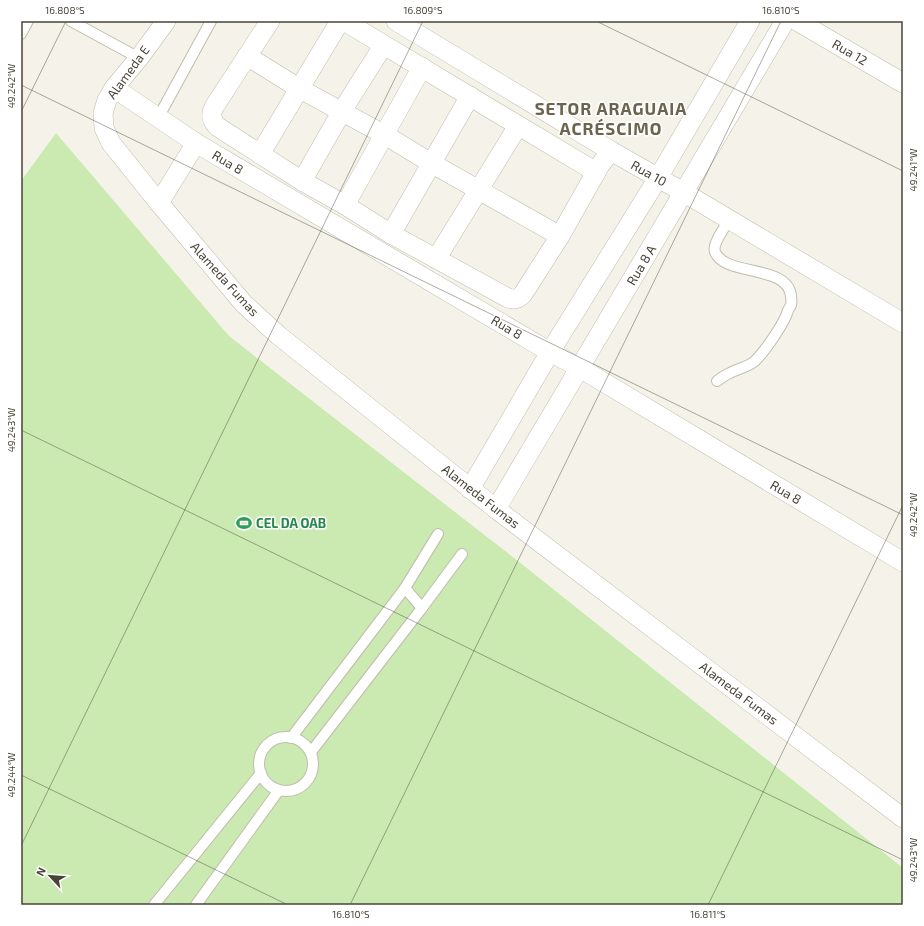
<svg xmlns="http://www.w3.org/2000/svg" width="924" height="926" font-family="'Exo 2',sans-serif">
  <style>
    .green { fill: #caeab1 }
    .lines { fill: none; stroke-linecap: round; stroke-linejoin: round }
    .service-casing { stroke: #c1bcab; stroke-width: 12 }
    .minor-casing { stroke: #c1bcab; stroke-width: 20 }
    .service { stroke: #fff; stroke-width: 10 }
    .minor { stroke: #fff; stroke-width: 19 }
    .ticks { fill: none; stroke: #494437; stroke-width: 1; stroke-opacity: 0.45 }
    .labels { text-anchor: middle; stroke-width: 3; stroke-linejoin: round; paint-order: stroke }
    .street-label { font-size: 13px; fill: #494437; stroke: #fff }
    .leisure-label { font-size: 13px; font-weight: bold; fill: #27864d; stroke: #fff; text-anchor: start }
    .district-label { font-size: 17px; font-weight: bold; letter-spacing: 1px; fill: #6c644e; stroke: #fff }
    .neatline { fill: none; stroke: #494437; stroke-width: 1.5 }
    .ticks-label { font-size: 10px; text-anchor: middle; fill: #494437 }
  </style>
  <rect width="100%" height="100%" fill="#f5f3e9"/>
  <!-- green -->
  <polygon class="green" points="56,133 229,336 523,565 903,868 903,905 21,905 21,181"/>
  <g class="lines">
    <defs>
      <g id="service">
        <polyline points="71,21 139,58"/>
        <polyline points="21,34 28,21"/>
        <polyline points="158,118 211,21"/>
        <path d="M717,381C721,378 725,375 730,373C737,369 748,367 755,361C765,351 780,329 786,316C787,312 789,308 791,305C792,302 791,299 791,296C788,264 725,277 715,252C712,244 725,227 729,220"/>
        <polyline points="422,608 462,554"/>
        <circle cx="286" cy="764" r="27"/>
        <polyline points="291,738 405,588 438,534"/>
        <polyline points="311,752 422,608 405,588"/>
        <polyline points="154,905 261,773"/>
        <polyline points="196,905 279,790"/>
      </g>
      <g id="minor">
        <polyline points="166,21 139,58 114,88 107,100 103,113 104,128 111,143 159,203 244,304 278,335 496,509 903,818"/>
        <path d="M270,21L214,107C210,115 211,120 218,127L302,181L345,205L391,234L508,298C515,300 518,299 523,294L560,236L600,165L611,151"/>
        <polyline points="344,21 596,172"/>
        <polyline points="396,21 611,151 683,192 903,323"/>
        <polyline points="797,21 903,83"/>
        <polyline points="247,56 300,89 385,135 431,163 560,236"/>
        <polyline points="114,88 196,143 550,352 580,368 903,562"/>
        <polyline points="260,154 340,21"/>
        <polyline points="302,181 342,111 383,46"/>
        <polyline points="159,203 196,143"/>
        <polyline points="345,205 422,67"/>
        <polyline points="391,234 470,96"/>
        <polyline points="436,259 518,126"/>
        <polyline points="470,489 550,352 658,178 750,21"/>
        <polyline points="496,509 785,21"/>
      </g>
    </defs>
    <!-- service casing -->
    <use href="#service" class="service-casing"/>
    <!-- minor casing -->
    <use href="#minor" class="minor-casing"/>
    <!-- service -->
    <use href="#service" class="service"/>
    <!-- minor -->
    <use href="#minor" class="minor"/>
  </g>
  <!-- ticks -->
  <path class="ticks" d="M596,21L903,171M21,85L903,515M21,112L66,21M21,430L903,860M21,775L288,905M21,846L423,21M350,905L781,21M708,905L903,505"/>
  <!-- icons -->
  <defs>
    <symbol id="stadium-bare" viewBox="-9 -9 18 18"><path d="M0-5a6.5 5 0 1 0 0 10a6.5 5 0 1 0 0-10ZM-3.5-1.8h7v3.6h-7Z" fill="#2e9e5b" stroke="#fff" stroke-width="2.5" paint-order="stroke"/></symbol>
  </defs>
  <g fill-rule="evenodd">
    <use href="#stadium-bare" x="233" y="512" width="22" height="22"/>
  </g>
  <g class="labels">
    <!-- street labels -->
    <g class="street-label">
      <text transform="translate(850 52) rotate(30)" y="5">Rua 12</text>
      <text transform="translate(128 72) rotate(-54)" y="5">Alameda E</text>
      <text transform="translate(228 162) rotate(31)" y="5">Rua 8</text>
      <text transform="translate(649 173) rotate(29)" y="5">Rua 10</text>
      <text transform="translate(641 265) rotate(-59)" y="5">Rua 8 A</text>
      <text transform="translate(225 279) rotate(48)" y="5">Alameda Fumas</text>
      <text transform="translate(507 327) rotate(31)" y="5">Rua 8</text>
      <text transform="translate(786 492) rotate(31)" y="5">Rua 8</text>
      <text transform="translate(481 496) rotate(38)" y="5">Alameda Fumas</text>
      <text transform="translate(739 693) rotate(37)" y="5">Alameda Fumas</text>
    </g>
    <!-- leisure labels -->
    <g class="leisure-label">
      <text x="256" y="528">CEL DA OAB</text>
    </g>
    <!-- district labels -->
    <g class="district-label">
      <text x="611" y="115">SETOR ARAGUAIA<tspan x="611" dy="20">ACRÉSCIMO</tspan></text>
    </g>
  </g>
  <!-- border -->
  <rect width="924" height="926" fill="none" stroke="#ffffff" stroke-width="44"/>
  <!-- north arrow -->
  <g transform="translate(50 876) rotate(296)" stroke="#ffffff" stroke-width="3" paint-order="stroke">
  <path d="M0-3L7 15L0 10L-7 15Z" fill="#494437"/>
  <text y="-6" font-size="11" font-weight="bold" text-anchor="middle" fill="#494437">N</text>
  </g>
  <rect x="22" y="22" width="880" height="882" class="neatline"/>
  <g class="ticks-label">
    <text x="65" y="14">16.808°S</text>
    <text x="423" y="14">16.809°S</text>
    <text x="781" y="14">16.810°S</text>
    <text transform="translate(11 86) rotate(-90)" y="4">49.242°W</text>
    <text transform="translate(913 170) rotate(-90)" y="4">49.241°W</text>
    <text transform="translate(11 430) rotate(-90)" y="4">49.243°W</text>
    <text transform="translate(913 515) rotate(-90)" y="4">49.242°W</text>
    <text transform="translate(11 775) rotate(-90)" y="4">49.244°W</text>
    <text transform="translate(913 860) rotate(-90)" y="4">49.243°W</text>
    <text x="351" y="918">16.810°S</text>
    <text x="708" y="918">16.811°S</text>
  </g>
</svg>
